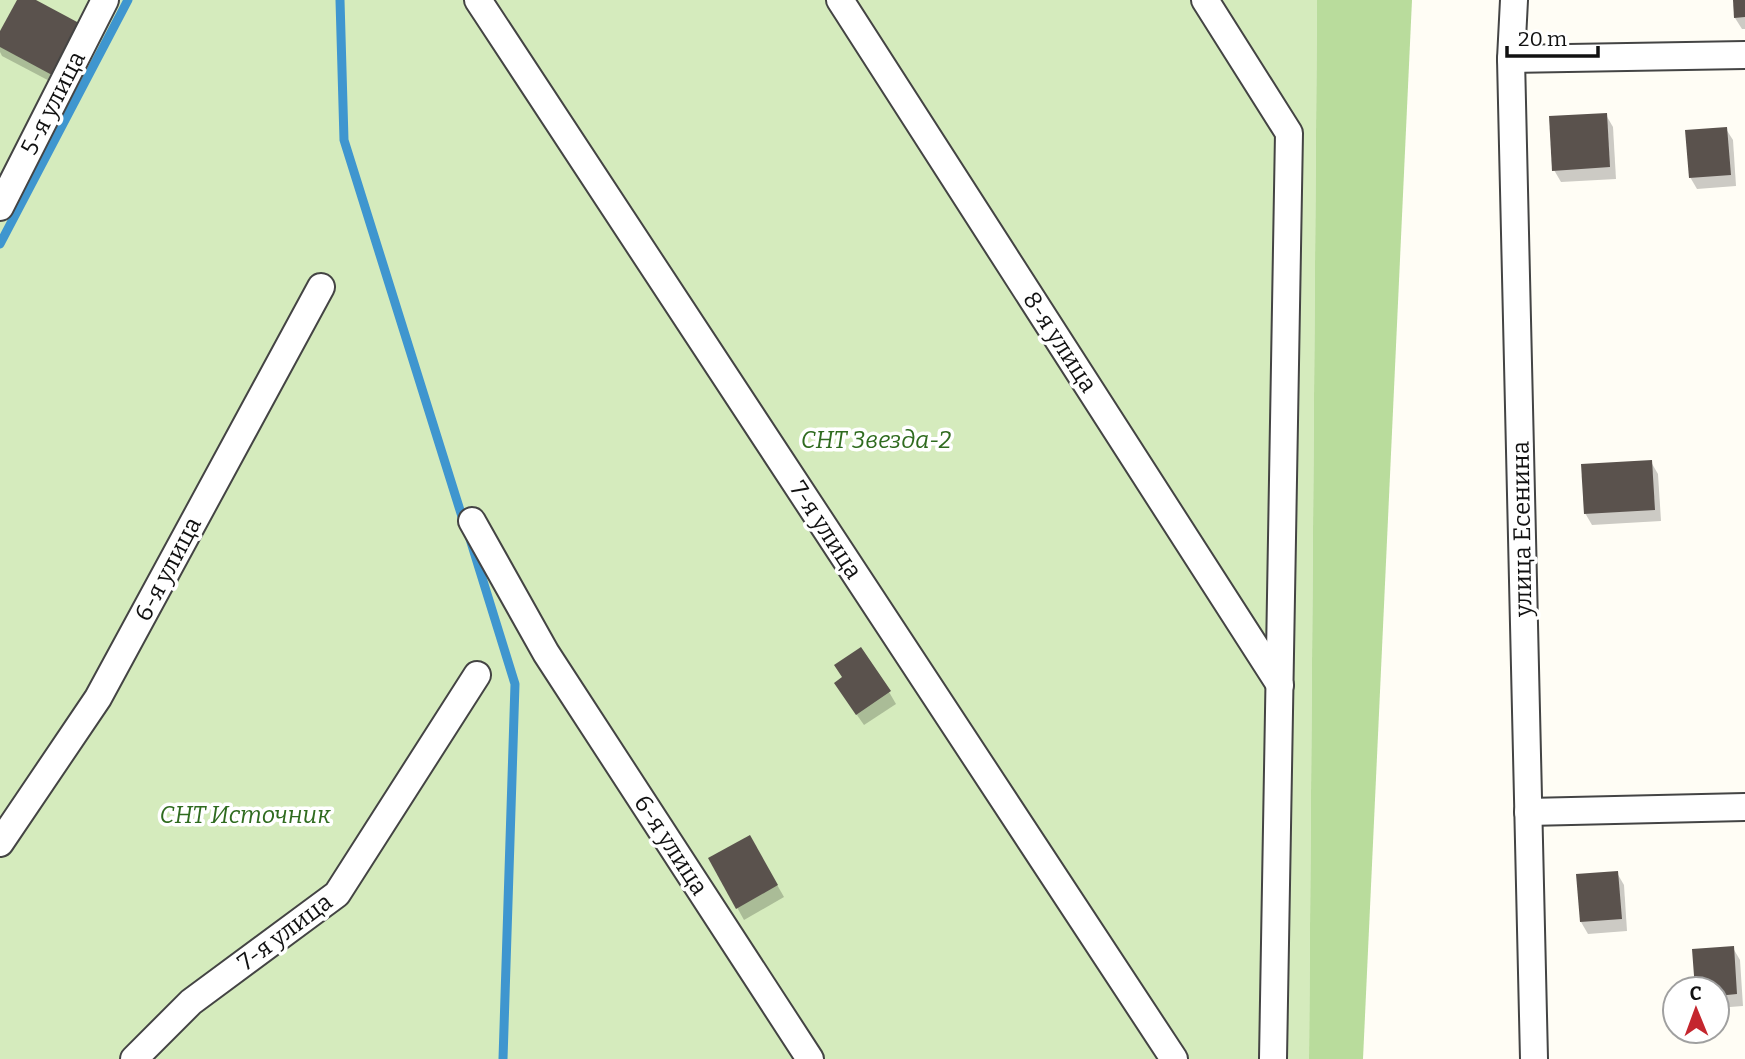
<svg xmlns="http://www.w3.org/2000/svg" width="1745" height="1059" font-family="Bitter,serif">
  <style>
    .green { fill: #d5ebbd }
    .forest { fill: #b9dc9c }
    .shadow { fill: #0003 }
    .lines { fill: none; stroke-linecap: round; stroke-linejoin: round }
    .stream { stroke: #3f96cf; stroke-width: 9 }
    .building { fill: #5a524d }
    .minor-casing { stroke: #444; stroke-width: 30 }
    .minor { stroke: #fff; stroke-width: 26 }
    .labels { text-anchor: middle; stroke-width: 7; stroke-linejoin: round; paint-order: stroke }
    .street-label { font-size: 24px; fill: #111; stroke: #fff }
    .park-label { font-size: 24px; font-style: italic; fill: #2f6b1f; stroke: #fff }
  </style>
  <rect width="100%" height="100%" fill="#fffdf5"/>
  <!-- green -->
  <polygon class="green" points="0,0 1317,0 1309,1059 0,1059"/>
  <!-- forest -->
  <polygon class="forest" points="1317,0 1412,0 1363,1059 1309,1059"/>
  <!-- shadow -->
  <g class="shadow">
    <polygon points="19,0 33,0 78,24 59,86 2,56 0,52 0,35"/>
    <polygon points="1734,0 1745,0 1745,29 1742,29 1735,18"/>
    <polygon points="1606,115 1613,127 1616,179 1561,182 1554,170"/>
    <polygon points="1726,129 1733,140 1736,186 1697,189 1690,177"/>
    <polygon points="1651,462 1658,474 1661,521 1592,525 1585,513"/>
    <polygon points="844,678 889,692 896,704 864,725 843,695"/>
    <polygon points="750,837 784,897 744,920 710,859"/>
    <polygon points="1617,873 1624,885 1627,931 1588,934 1581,922"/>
    <polygon points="1733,948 1740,960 1743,1006 1717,1008 1717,989 1696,989"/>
  </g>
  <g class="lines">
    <!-- stream -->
    <g class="stream">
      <polyline points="340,0 344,140 464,523"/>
      <polyline points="0,244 128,0"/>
      <polyline points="470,539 515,684 503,1059"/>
    </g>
  </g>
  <!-- building -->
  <g class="building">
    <polygon points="17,0 36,0 79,23 52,75 0,47 0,31"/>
    <polygon points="1733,0 1745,0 1745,17 1734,18"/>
    <polygon points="1607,113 1610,167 1552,171 1549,116"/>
    <polygon points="1727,127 1731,175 1689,178 1685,130"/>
    <polygon points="1652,460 1655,510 1584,514 1581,464"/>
    <polygon points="861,647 891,691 856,715 834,683 842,677 834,665"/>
    <polygon points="750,835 778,885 736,909 708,858"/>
    <polygon points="1618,871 1622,919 1580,922 1576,874"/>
    <polygon points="1734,946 1737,994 1717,996 1717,989 1695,989 1692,949"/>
  </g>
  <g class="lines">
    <defs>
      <g id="minor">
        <polyline points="478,0 1174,1059"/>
        <polyline points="840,0 1280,685"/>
        <polyline points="1205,0 1289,133 1273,1059"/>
        <polyline points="1514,0 1511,59 1534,1059"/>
        <polyline points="1511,59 1745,55"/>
        <polyline points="0,207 105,0"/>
        <polyline points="472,521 546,653 810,1059"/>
        <polyline points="1528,812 1745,807"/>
        <polyline points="0,843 98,698 321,287"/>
        <polyline points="134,1059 191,1002 337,894 477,675"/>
      </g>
    </defs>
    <!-- minor casing -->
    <use href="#minor" class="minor-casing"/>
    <!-- minor -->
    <use href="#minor" class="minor"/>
  </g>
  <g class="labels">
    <!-- street labels -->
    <g class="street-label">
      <text transform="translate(53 103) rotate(-63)" y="8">5-я улица</text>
      <text transform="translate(1060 342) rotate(57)" y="8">8-я улица</text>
      <text transform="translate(1522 529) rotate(-91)" y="8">улица Есенина</text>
      <text transform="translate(826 530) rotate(57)" y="8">7-я улица</text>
      <text transform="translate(168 569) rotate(-62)" y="8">6-я улица</text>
      <text transform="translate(671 845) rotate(57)" y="8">6-я улица</text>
      <text transform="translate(285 932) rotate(-37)" y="8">7-я улица</text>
    </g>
    <!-- park labels -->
    <g class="park-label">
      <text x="876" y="448">СНТ Звезда-2</text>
      <text x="245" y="823">СНТ Источник</text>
    </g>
  </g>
  <!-- north arrow -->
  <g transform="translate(1696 1010) rotate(359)"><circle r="33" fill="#ffffff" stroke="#a0a0a0" stroke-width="2"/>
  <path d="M0-5L12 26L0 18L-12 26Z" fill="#c4262e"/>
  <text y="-10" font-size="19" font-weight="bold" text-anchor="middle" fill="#111111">С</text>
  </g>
  <!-- scale -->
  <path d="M1507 46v10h91v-10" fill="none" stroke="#111111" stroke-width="3.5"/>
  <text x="1518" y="46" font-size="21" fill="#111111" stroke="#ffffff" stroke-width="5" paint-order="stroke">20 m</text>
</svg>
